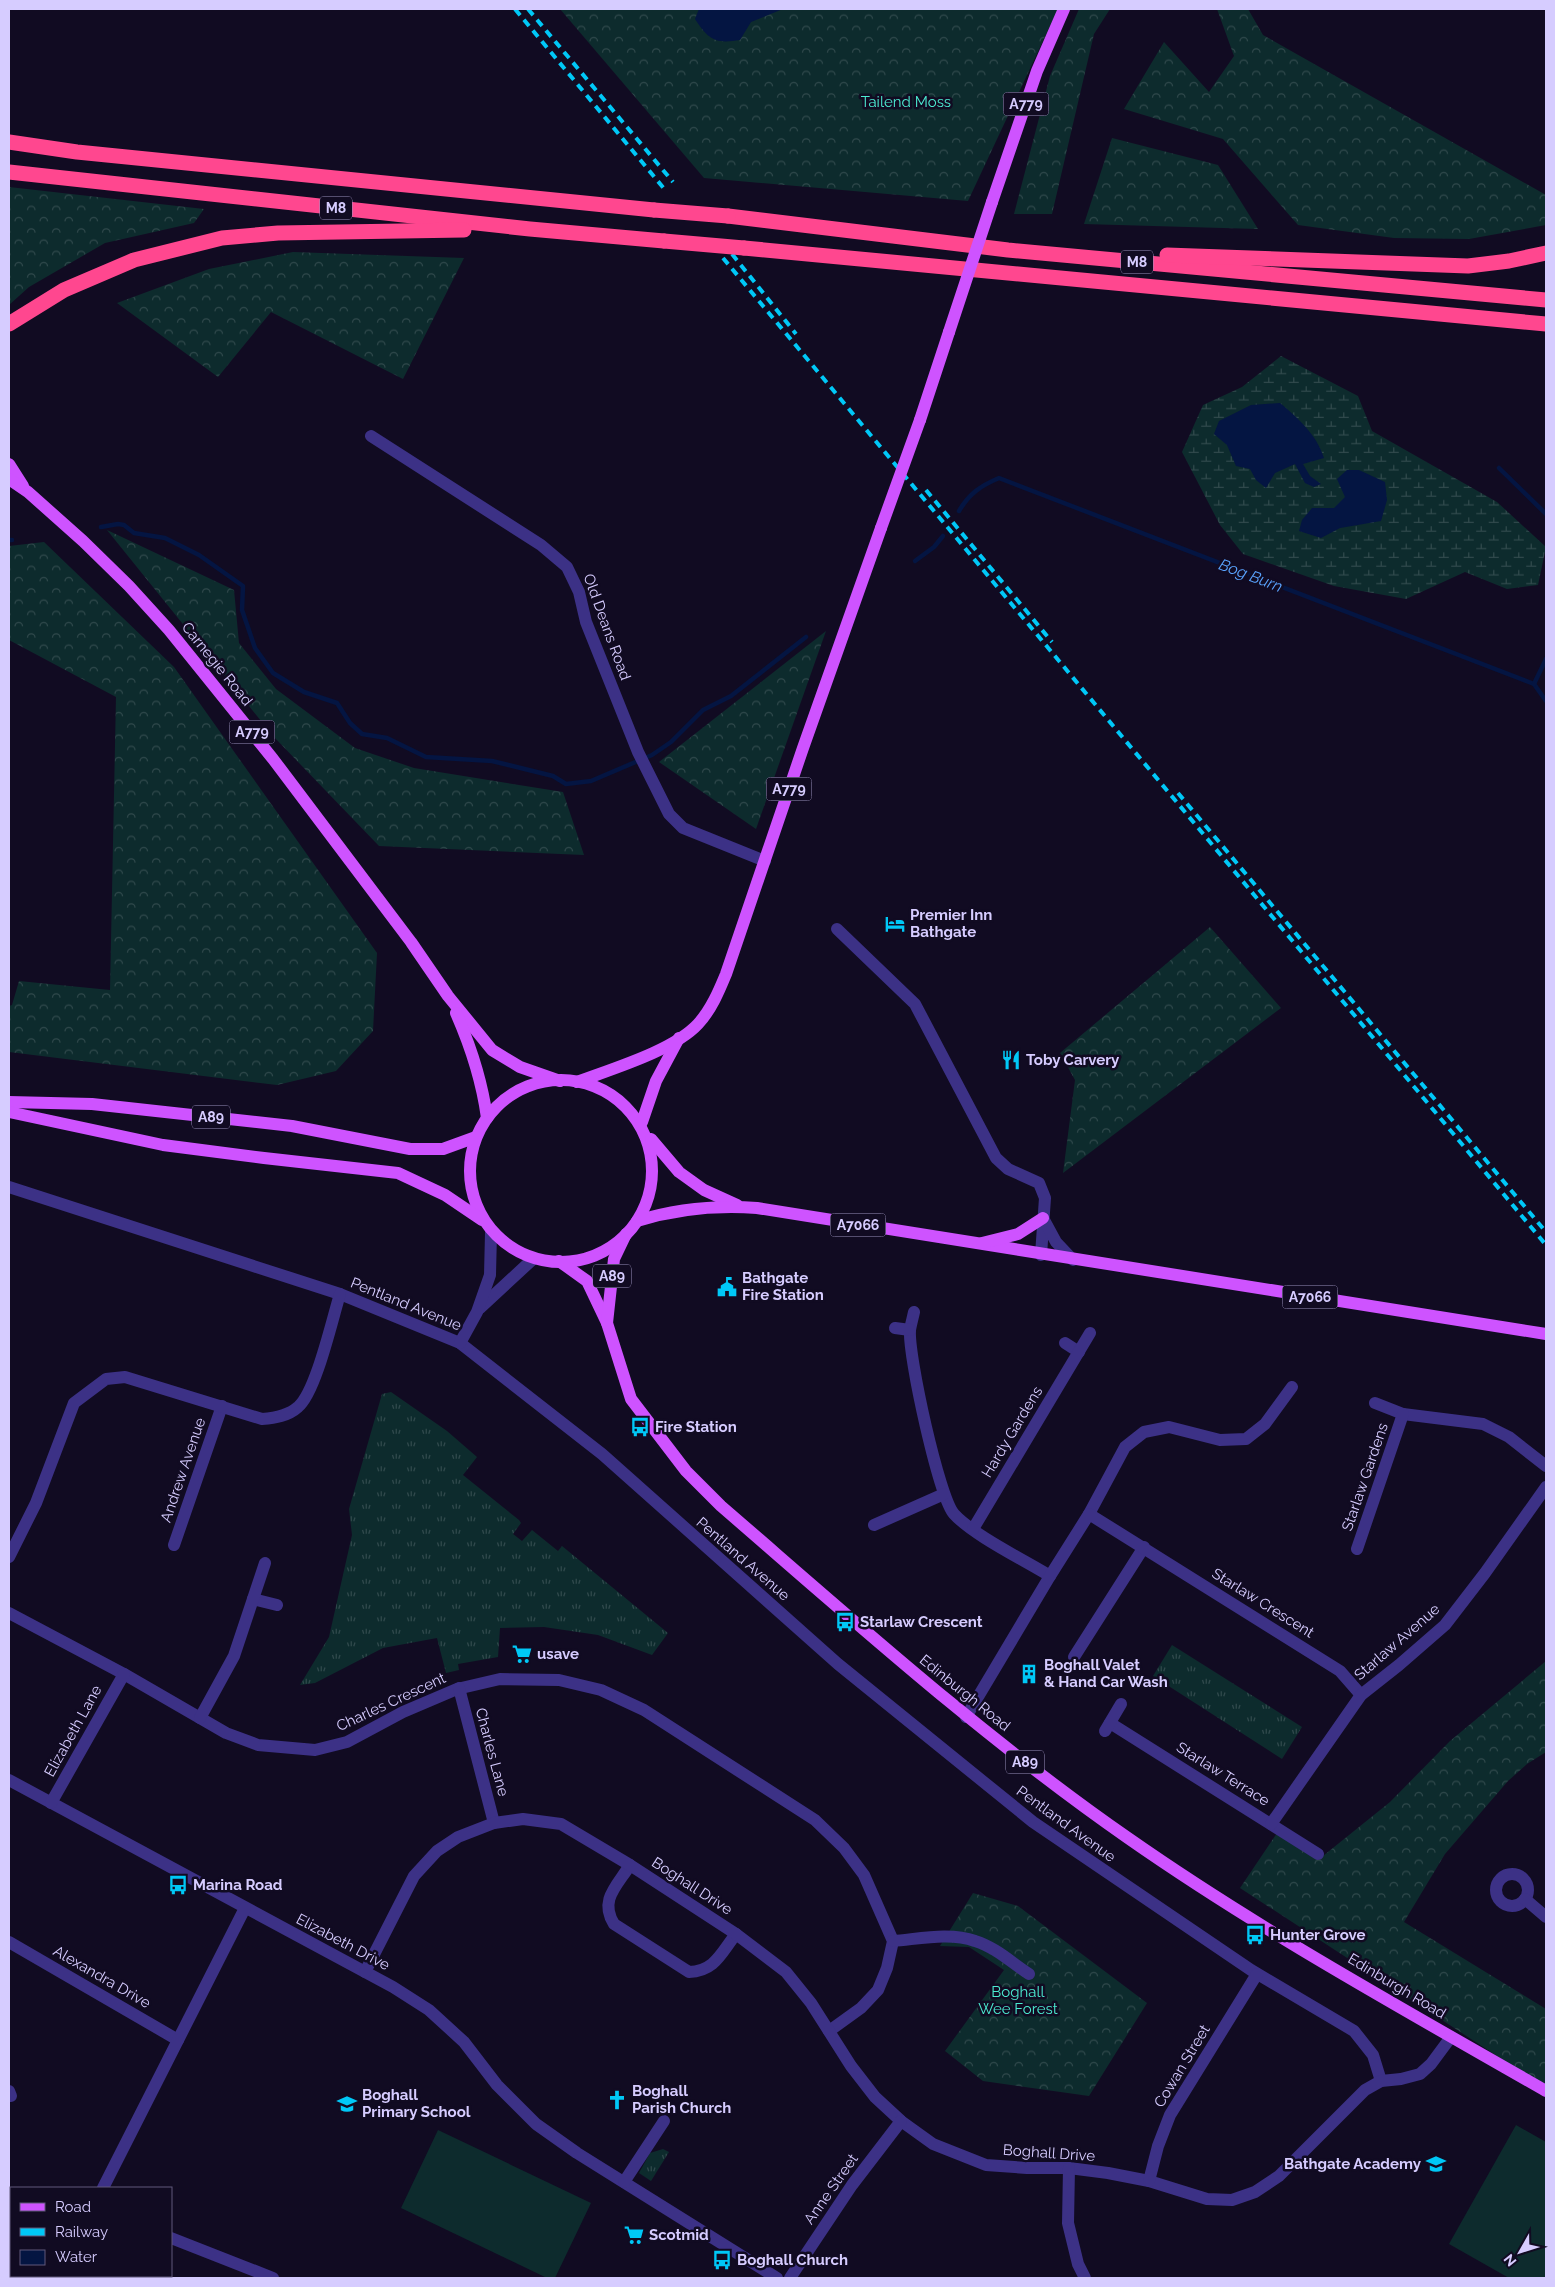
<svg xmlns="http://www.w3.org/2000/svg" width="1555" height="2287" font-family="Raleway,sans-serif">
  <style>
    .grass { fill: url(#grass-tufts) }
    .forest { fill: url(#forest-crowns) }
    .wetland { fill: url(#wetland-marsh) }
    .pitch { fill: #0d2b2d }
    .water { fill: #041542 }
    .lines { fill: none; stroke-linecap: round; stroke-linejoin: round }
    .stream { stroke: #041542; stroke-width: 4.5 }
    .minor { stroke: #3c3186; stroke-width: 12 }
    .primary { stroke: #ce53ff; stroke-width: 12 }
    .motorway { stroke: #ff478f; stroke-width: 15 }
    .rail { stroke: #00c8f7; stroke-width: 4; stroke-dasharray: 8 6; stroke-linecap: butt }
    .primary-bridge { stroke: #ce53ff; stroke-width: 12 }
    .motorway-bridge { stroke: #ff478f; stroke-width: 15 }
    .labels { text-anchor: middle; stroke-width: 5; stroke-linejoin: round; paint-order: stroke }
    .shield { fill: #110b22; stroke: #9b92bd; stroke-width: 1 }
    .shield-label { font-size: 14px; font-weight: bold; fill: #d6ccff }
    .park-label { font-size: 15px; fill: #4cebd1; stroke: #110b22 }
    .street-label { font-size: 15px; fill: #d6ccff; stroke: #110b22 }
    .poi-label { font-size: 15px; font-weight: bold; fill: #d6ccff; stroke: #110b22; text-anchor: start }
    .water-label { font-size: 16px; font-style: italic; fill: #5aa4ff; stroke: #110b22 }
  </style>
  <defs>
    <pattern id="grass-tufts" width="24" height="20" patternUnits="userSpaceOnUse" patternTransform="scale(1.25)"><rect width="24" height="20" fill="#0d2b2d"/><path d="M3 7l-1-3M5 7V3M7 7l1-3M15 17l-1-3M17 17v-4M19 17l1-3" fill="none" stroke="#30494c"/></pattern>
    <pattern id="forest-crowns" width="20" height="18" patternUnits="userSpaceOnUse" patternTransform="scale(1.25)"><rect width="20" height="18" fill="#0d2b2d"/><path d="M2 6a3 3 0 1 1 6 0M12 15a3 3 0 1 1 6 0" fill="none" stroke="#30494c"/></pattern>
    <pattern id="wetland-marsh" width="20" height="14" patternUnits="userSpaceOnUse" patternTransform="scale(1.25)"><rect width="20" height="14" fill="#0d2b2d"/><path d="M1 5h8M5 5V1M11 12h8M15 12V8" fill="none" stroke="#30494c"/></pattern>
  </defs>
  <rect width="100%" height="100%" fill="#110b22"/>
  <!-- grass -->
  <g class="grass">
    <polygon points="391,1392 447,1431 477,1457 463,1475 519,1520 521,1523 513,1534 522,1541 532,1530 558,1551 562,1546 668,1633 652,1655 598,1635 544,1627 500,1628 498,1657 458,1664 459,1670 446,1673 437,1638 383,1648 315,1683 300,1685 329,1637 352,1535 349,1509 382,1394"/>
    <polygon points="1172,1645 1302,1727 1282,1759 1153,1676"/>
    <polygon points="663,2149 669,2152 651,2181 639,2173 650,2153"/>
  </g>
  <!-- forest -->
  <g class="forest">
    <polygon points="560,9 1058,9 968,201 704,178"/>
    <polygon points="1079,9 1110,9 1094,34 1052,214 1014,214 1050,76"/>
    <polygon points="1217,9 1248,9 1263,35 1546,195 1546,225 1469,239 1394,238 1298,225 1223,139 1124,109 1164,42 1209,92 1234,56"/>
    <polygon points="1112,138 1218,165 1258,229 1084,224"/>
    <polygon points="9,187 204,209 194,223 105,243 29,287 9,305"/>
    <polygon points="293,252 464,258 403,379 271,312 218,377 117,303 209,269"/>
    <polygon points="107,530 234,590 239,643 276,689 355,748 414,768 563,792 584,855 379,846 274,737"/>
    <polygon points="44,542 174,667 377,953 373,1031 336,1071 277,1085 9,1052 9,1006 12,1005 19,981 110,990 116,697 9,640 9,546"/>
    <polygon points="826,631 756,829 659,762"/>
    <polygon points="1210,927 1281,1008 1063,1173 1075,1080 1060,1053"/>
    <polygon points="1546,1661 1546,1752 1527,1764 1508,1781 1445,1854 1404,1922 1546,2009 1546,2088 1240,1888 1277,1833 1318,1860 1390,1802 1450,1741"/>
    <polygon points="973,1893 1018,1906 1147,2003 1089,2096 983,2081 945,2051 1004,1970 969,1947 940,1946"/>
  </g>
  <!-- wetland -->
  <polygon class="wetland" points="1281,356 1358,396 1372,431 1497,502 1546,547 1538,585 1507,589 1465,572 1406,599 1334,586 1243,554 1220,525 1182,452 1203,405 1242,387"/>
  <!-- pitch -->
  <g class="pitch">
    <polygon points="1516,2125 1546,2142 1546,2278 1509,2278 1449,2244"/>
    <polygon points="438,2130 591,2203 555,2278 547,2278 401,2208"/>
  </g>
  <!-- water -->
  <g class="water">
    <path d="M699,9H783L751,22L740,40C715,44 709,40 695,19Z"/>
    <path d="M1280,403C1298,418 1317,435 1324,458L1303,464L1310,476L1321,484L1314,487L1305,483L1295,464L1275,473L1266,488L1256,480L1250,469L1236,466L1227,445L1214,434L1219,421L1251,405Z"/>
    <polygon points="1347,470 1359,470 1385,482 1387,500 1381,521 1340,528 1321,538 1299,531 1302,520 1312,508 1334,508 1345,497 1337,479"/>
  </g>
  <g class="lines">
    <!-- stream -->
    <g class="stream">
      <polyline points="1499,468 1546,514"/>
      <path d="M959,511C969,494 980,486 999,478L1534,684L1546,701"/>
      <polyline points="101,527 118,524 124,525 134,533 165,538 199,555 243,586 242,610 255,648 273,673 304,692 337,703 350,723 362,734 387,738 426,757 492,761 553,776 566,784 591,781 652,755 671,742 703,710 731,696 806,637"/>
      <polyline points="9,540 12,540"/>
      <polyline points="915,561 934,547 943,536"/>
      <polyline points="1534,684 1546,659"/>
    </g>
    <!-- minor -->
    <g class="minor">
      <polyline points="371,436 541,545 567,567 579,592 586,622 638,752 669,814 683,828 765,861"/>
      <polyline points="837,929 915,1004 996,1158 1008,1169 1039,1183 1045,1198 1041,1255"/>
      <polyline points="9,1187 340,1294 460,1343 602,1454 838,1664 1033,1822 1251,1970 1354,2031 1373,2055 1381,2081"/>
      <polyline points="1043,1218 1056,1242 1073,1260"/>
      <polyline points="480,1308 533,1259"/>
      <path d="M914,1312C913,1317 911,1324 910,1330C908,1356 939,1497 954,1514C973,1535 1024,1560 1050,1576"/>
      <polyline points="895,1328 910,1330"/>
      <polyline points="460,1343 477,1312 490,1275 491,1233"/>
      <polyline points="1065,1343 1079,1352"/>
      <polyline points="1375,1403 1403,1414 1483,1424 1509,1437 1546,1466"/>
      <polyline points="1089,1514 1125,1447 1144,1432 1169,1427 1220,1440 1246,1439 1265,1424 1292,1387"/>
      <polyline points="874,1525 944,1494"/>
      <polyline points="973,1529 1090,1333"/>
      <polyline points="174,1545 222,1406"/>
      <polyline points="1357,1549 1403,1414"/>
      <path d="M9,1557L36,1503L74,1403L106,1379L125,1377L262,1419C275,1418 288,1416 298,1407C316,1392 332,1320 340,1294"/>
      <polyline points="253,1599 277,1605"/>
      <polyline points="9,1613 124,1674 226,1733 258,1745 315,1750 347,1742 403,1712 457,1689 500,1679 559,1680 601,1690 644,1710 815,1820 844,1848 864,1875 893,1941 887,1968 878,1990 861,2008 829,2031"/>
      <polyline points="1074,1657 1144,1547"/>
      <polyline points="459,1688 494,1823"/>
      <polyline points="966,1717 1050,1576 1089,1514 1340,1671 1361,1695"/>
      <polyline points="200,1718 234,1656 265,1563"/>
      <polyline points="1110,1723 1318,1854"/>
      <polyline points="1105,1731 1121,1704"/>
      <polyline points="9,1780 393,1987 429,2010 464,2042 497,2085 536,2124 577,2153 777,2278"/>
      <polyline points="51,1803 124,1674"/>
      <polyline points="1271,1824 1361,1695 1399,1665 1445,1625 1485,1573 1546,1487"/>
      <path d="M630,1865C617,1886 599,1900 614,1924L689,1972C715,1971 721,1953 736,1934"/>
      <circle cx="1512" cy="1890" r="16"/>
      <polyline points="1525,1899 1546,1917"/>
      <path d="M893,1941C919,1939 950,1932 975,1941C995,1947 1012,1963 1029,1974"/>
      <polyline points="9,1942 178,2040"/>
      <polyline points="365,1972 414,1876 437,1851 458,1837 494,1823 523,1819 561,1824 630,1865 736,1934 786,1972 811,2003 851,2066 875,2097 901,2121 933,2144 986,2165 1027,2168 1069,2168 1108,2173 1149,2181 1207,2199 1232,2200 1255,2192 1279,2176 1365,2090 1381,2081 1401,2079 1420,2074 1431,2064 1451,2037"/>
      <polyline points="9,2091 11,2096"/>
      <polyline points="1069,2168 1068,2223 1078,2264 1085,2278"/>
      <polyline points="1149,2181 1158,2146 1170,2115 1257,1974"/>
      <polyline points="624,2182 664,2121"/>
      <polyline points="103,2188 245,1908"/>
      <polyline points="9,2217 11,2218"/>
      <polyline points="171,2238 273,2278"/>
      <polyline points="56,2278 58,2276"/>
      <polyline points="790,2278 852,2185 901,2121"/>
    </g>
    <!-- primary -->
    <g class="primary">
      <polyline points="992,202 1037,71 1064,9"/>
      <polyline points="920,420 949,332"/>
      <polyline points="9,464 23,486"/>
      <polyline points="9,479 28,492 83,541 129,586 169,630 273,759 411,942 448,996 492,1050 520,1067 560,1081"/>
      <path d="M456,1013C471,1047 482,1081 487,1118"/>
      <circle cx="561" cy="1171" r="91"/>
      <path d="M577,1082C611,1069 673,1051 698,1024C711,1010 719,991 726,974L803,748L881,528"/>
      <polyline points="9,1102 92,1104 292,1126 410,1149 443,1149 476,1137"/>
      <polyline points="9,1112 163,1145 264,1158 398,1173 445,1195 482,1220"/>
      <polyline points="642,1122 656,1081 679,1038"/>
      <polyline points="651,1139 679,1172 704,1190 737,1205"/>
      <path d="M637,1221C676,1209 716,1205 757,1208L1546,1334"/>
      <polyline points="982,1243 1018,1234 1043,1218"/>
      <path d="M559,1261L587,1281L607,1323L631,1399L686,1471L721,1506C853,1620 984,1738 1128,1838C1261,1931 1405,2010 1546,2091"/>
      <polyline points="607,1323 614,1259 626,1234"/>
    </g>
    <!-- motorway -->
    <g class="motorway">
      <polyline points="9,142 77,152 654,210"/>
      <polyline points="9,172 530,229 664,241"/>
      <polyline points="728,216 1008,250 1546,300"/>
      <polyline points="744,248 1546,324"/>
      <polyline points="1167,255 1468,266 1509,261 1546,253"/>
      <polyline points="9,324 64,290 134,260 222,238 278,233 464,230"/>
    </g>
    <!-- rail -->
    <g class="rail">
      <polyline points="515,9 666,191"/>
      <polyline points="528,9 673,182"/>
      <polyline points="732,254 796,334"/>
      <polyline points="723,258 1546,1245"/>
      <polyline points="926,490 1052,642"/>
      <polyline points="1178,793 1546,1232"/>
    </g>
    <!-- primary-bridge -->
    <g class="primary-bridge">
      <polyline points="949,332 992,202"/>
      <polyline points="881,528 920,420"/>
    </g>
    <!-- motorway-bridge -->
    <g class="motorway-bridge">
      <polyline points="654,210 728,216"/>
      <polyline points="664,241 744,248"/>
    </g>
  </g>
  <!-- icons -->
  <defs>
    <symbol id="hotel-bare" viewBox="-9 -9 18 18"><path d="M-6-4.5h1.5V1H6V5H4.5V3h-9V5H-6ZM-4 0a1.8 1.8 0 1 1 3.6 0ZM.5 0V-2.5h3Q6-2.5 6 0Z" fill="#00c8f7" stroke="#110b22" stroke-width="2.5" paint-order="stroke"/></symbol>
    <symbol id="restaurant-bare" viewBox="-9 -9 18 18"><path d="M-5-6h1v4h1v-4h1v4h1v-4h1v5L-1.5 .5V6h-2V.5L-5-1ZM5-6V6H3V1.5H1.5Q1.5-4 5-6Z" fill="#00c8f7" stroke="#110b22" stroke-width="2.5" paint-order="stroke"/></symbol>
    <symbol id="civic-bare" viewBox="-9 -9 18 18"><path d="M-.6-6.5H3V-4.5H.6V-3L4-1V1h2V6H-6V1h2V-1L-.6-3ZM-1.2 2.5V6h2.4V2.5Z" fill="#00c8f7" stroke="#110b22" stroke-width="2.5" paint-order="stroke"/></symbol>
    <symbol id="bus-bare" viewBox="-9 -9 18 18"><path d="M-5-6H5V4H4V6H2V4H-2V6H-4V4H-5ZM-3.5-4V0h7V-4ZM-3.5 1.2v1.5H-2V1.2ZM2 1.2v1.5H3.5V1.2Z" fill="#00c8f7" stroke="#110b22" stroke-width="2.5" paint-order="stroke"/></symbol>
    <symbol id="supermarket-bare" viewBox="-9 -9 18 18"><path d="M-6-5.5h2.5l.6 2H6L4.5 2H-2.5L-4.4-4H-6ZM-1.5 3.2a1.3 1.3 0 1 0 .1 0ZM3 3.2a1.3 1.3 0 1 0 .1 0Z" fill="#00c8f7" stroke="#110b22" stroke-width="2.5" paint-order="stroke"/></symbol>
    <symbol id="building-bare" viewBox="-9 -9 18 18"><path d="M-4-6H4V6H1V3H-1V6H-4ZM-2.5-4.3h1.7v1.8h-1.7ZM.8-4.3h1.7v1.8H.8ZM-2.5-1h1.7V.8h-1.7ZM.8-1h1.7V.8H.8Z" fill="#00c8f7" stroke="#110b22" stroke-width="2.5" paint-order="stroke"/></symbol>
    <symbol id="church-bare" viewBox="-9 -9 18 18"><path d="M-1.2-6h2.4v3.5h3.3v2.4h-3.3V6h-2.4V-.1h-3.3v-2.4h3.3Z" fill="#00c8f7" stroke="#110b22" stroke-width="2.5" paint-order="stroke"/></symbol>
    <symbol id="school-bare" viewBox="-9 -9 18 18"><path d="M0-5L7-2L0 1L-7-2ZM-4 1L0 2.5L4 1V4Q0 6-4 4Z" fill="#00c8f7" stroke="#110b22" stroke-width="2.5" paint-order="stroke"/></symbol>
  </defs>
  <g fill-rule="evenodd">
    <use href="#hotel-bare" x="881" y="910" width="28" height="28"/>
    <use href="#restaurant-bare" x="997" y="1046" width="28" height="28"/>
    <use href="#civic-bare" x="713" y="1273" width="28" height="28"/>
    <use href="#bus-bare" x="626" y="1413" width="28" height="28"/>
    <use href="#bus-bare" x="831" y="1608" width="28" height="28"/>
    <use href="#supermarket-bare" x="508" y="1640" width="28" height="28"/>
    <use href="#building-bare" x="1015" y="1660" width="28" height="28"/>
    <use href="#bus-bare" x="164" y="1871" width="28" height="28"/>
    <use href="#bus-bare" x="1241" y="1921" width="28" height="28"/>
    <use href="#church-bare" x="603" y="2086" width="28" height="28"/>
    <use href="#school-bare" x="333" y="2090" width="28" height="28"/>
    <use href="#school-bare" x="1422" y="2150" width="28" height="28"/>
    <use href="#supermarket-bare" x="620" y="2221" width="28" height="28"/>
    <use href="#bus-bare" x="708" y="2246" width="28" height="28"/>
  </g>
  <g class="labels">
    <!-- shield labels -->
    <g class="shield">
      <rect x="1003.5" y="92.5" width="45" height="23" rx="4"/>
      <rect x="320" y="196.5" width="32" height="23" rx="4"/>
      <rect x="1121" y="250.5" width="32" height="23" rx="4"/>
      <rect x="229.5" y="720.5" width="45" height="23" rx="4"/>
      <rect x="766.5" y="777.5" width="45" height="23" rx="4"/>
      <rect x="192" y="1105.5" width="38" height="23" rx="4"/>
      <rect x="830.5" y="1213.5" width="55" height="23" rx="4"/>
      <rect x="593" y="1264.5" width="38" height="23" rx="4"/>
      <rect x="1282.5" y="1285.5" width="55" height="23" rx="4"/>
      <rect x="1006" y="1750.5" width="38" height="23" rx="4"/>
    </g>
    <g class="shield-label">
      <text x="1026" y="109">A779</text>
      <text x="336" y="213">M8</text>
      <text x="1137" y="267">M8</text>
      <text x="252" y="737">A779</text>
      <text x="789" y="794">A779</text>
      <text x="211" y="1122">A89</text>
      <text x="858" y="1230">A7066</text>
      <text x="612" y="1281">A89</text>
      <text x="1310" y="1302">A7066</text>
      <text x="1025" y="1767">A89</text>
    </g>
    <!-- park labels -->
    <g class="park-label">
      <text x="906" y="107">Tailend Moss</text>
      <text x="1018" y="1997">Boghall<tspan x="1018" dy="17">Wee Forest</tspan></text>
    </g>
    <!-- street labels -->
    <g class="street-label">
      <text transform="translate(607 627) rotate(70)" y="5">Old Deans Road</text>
      <text transform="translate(217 664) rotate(51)" y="5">Carnegie Road</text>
      <text transform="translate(406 1304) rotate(22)" y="5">Pentland Avenue</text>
      <text transform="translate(1012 1432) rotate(-59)" y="5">Hardy Gardens</text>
      <text transform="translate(183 1470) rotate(-71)" y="5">Andrew Avenue</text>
      <text transform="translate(1365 1477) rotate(-71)" y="5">Starlaw Gardens</text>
      <text transform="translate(743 1559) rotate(41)" y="5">Pentland Avenue</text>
      <text transform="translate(1263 1603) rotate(32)" y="5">Starlaw Crescent</text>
      <text transform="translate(1397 1642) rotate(-41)" y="5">Starlaw Avenue</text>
      <text transform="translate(965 1693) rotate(39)" y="5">Edinburgh Road</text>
      <text transform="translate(391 1702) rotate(-25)" y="5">Charles Crescent</text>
      <text transform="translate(73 1731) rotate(-61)" y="5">Elizabeth Lane</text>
      <text transform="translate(492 1752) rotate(75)" y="5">Charles Lane</text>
      <text transform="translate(1223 1774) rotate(32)" y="5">Starlaw Terrace</text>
      <text transform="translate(1066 1824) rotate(36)" y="5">Pentland Avenue</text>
      <text transform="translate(692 1886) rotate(33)" y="5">Boghall Drive</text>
      <text transform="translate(343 1942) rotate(28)" y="5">Elizabeth Drive</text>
      <text transform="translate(102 1977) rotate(30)" y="5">Alexandra Drive</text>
      <text transform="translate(1397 1986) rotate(31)" y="5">Edinburgh Road</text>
      <text transform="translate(1182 2066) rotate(-59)" y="5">Cowan Street</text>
      <text transform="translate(1049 2153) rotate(4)" y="5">Boghall Drive</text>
      <text transform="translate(831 2189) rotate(-55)" y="5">Anne Street</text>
    </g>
    <!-- poi labels -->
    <g class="poi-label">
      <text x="910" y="920">Premier Inn<tspan x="910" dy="17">Bathgate</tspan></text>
      <text x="1026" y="1065">Toby Carvery</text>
      <text x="742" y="1283">Bathgate<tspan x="742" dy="17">Fire Station</tspan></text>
      <text x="655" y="1432">Fire Station</text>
      <text x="860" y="1627">Starlaw Crescent</text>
      <text x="537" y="1659">usave</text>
      <text x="1044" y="1670">Boghall Valet<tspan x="1044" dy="17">&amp; Hand Car Wash</tspan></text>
      <text x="193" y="1890">Marina Road</text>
      <text x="1270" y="1940">Hunter Grove</text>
      <text x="632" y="2096">Boghall<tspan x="632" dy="17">Parish Church</tspan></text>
      <text x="362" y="2100">Boghall<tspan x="362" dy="17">Primary School</tspan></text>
      <text x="1421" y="2169" text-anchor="end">Bathgate Academy</text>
      <text x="649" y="2240">Scotmid</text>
      <text x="737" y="2265">Boghall Church</text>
    </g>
    <!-- water labels -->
    <g class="water-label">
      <text transform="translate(1251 575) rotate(21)" y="6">Bog Burn</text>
    </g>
  </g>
  <!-- border -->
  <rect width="1555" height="2287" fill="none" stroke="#d6ccff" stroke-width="20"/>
  <!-- legend -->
  <rect x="10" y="2187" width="162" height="90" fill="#110b22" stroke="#60587a"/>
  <rect x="20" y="2203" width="25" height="8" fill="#ce53ff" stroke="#60587a"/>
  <text x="55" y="2212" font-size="15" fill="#d6ccff">Road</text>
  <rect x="20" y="2228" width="25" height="8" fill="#00c8f7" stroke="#60587a"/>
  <text x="55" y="2237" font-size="15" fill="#d6ccff">Railway</text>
  <rect x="20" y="2250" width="25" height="15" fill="#041542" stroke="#60587a"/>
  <text x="55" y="2262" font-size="15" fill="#d6ccff">Water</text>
  <!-- north arrow -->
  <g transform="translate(1520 2252) rotate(231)" stroke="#110b22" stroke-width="4" paint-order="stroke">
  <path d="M0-4L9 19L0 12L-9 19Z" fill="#d6ccff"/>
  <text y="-8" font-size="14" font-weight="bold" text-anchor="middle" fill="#d6ccff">N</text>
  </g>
</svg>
